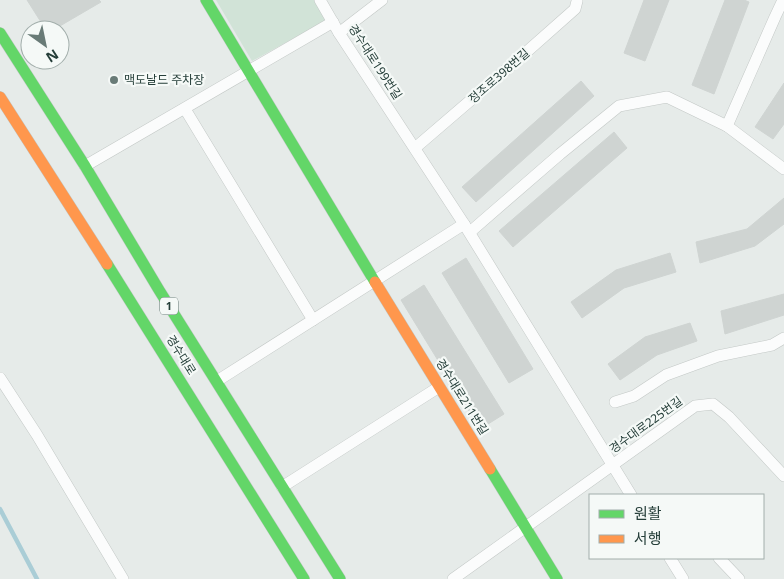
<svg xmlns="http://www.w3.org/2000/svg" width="784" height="579" font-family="'Noto Sans','Noto Sans KR',sans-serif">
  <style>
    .green { fill: #d1e3d7 }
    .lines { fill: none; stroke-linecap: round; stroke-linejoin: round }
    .stream { stroke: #aacdd6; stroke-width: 4.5 }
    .building { fill: #cfd4d2; stroke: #cfd4d2 }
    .street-casing { stroke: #c3c8c6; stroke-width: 12 }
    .fast-casing { stroke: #c2c8c6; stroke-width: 12 }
    .slow-casing { stroke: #c2c8c6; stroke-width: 12 }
    .street { stroke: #fbfcfc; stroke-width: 11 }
    .fast { stroke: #63d668; stroke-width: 11 }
    .slow { stroke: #ff974d; stroke-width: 11 }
    .poi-dot { fill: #697b77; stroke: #f5f9f7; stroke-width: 2 }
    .labels { text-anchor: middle; stroke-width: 4.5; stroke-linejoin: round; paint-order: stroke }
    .shield { fill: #f5f9f7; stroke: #637672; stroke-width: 1 }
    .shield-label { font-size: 11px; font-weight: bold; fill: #253e39 }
    .street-label { font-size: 12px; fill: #253e39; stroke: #f5f9f7 }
    .poi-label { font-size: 12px; fill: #253e39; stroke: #f5f9f7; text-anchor: start }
  </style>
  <rect width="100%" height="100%" fill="#e6ebe9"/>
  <!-- green -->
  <polygon class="green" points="216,0 316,0 327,20 252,61"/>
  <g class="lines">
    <!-- stream -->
    <polyline class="stream" points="0,509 37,579"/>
  </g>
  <!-- building -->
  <g class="building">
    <polygon points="27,0 99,0 101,2 53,30 46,30"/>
    <polygon points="644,0 669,0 645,61 624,53"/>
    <polygon points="725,0 744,0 749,2 714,94 692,85"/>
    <polygon points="581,81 594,96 476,202 462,187"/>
    <polygon points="784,83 784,124 773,139 755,127"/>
    <polygon points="614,132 627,148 513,247 499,231"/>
    <polygon points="784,198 784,224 755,246 700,263 696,242 747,229"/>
    <polygon points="670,253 676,272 624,288 582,318 571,302 616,270"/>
    <polygon points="466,258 533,369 509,383 442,273"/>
    <polygon points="424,285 504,414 480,429 401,300"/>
    <polygon points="784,294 784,315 725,334 721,311"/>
    <polygon points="690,323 697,341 657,355 620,380 608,364 645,337"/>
  </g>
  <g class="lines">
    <defs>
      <g id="street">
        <polyline points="320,0 339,33 464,224 631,495"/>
        <polyline points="339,33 382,0"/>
        <polyline points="185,109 313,320"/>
        <polyline points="727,126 784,169"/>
        <polyline points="415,148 514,63 575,9 577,1 577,0"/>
        <polyline points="85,166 333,22"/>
        <polyline points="470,232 560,154 619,106 667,97 727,126 775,17 783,0"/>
        <polyline points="0,378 37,435 123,579"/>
        <polyline points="217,381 464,224"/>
        <polyline points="615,402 634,396 666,375 718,356 772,345 784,338"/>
        <polyline points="282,487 439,387"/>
        <polyline points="670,558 683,579"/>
        <polyline points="719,558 739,579"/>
        <polyline points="453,579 695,406 713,404 729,417 784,476"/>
      </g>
      <g id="fast">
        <polyline points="206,0 375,282"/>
        <polyline points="0,33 85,166 159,290 340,579"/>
        <polyline points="107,264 304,579"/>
        <polyline points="490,469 557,579"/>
      </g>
      <g id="slow">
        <polyline points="0,97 107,264"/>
        <polyline points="375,282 490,469"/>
      </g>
    </defs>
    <!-- street casing -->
    <use href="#street" class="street-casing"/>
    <!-- fast casing -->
    <use href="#fast" class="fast-casing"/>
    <!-- slow casing -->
    <use href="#slow" class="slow-casing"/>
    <!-- street -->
    <use href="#street" class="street"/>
    <!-- fast -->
    <use href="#fast" class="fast"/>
    <!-- slow -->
    <use href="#slow" class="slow"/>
  </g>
  <!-- markers -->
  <circle class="poi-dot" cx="114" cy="80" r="5"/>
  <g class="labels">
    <!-- shield labels -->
    <rect class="shield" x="160" y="297.5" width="18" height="17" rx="4"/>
    <g class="shield-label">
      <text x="169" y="310">1</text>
    </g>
    <!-- street labels -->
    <g class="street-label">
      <text transform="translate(375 62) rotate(57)" y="4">경수대로199번길</text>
      <text transform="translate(499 76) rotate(-41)" y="4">정조로398번길</text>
      <text transform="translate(181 355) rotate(58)" y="4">경수대로</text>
      <text transform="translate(462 397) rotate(58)" y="4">경수대로211번길</text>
      <text transform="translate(646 425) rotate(-36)" y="4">경수대로225번길</text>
    </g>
    <!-- poi labels -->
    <g class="poi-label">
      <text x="124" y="84">맥도날드 주차장</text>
    </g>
  </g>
  <!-- legend -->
  <rect x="589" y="494" width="175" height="65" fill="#f5f9f7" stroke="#a2aeab"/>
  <rect x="599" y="510" width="25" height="8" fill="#63d668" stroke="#a2aeab"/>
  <text x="634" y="519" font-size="15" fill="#253e39">원활</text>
  <rect x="599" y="535" width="25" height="8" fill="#ff974d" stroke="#a2aeab"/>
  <text x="634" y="544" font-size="15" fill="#253e39">서행</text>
  <!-- north arrow -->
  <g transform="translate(45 45) rotate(147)"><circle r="24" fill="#f5f9f7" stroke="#a2aeab"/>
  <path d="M0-4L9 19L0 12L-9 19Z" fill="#697b77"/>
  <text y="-8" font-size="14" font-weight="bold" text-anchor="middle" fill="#253e39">N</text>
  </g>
</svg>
